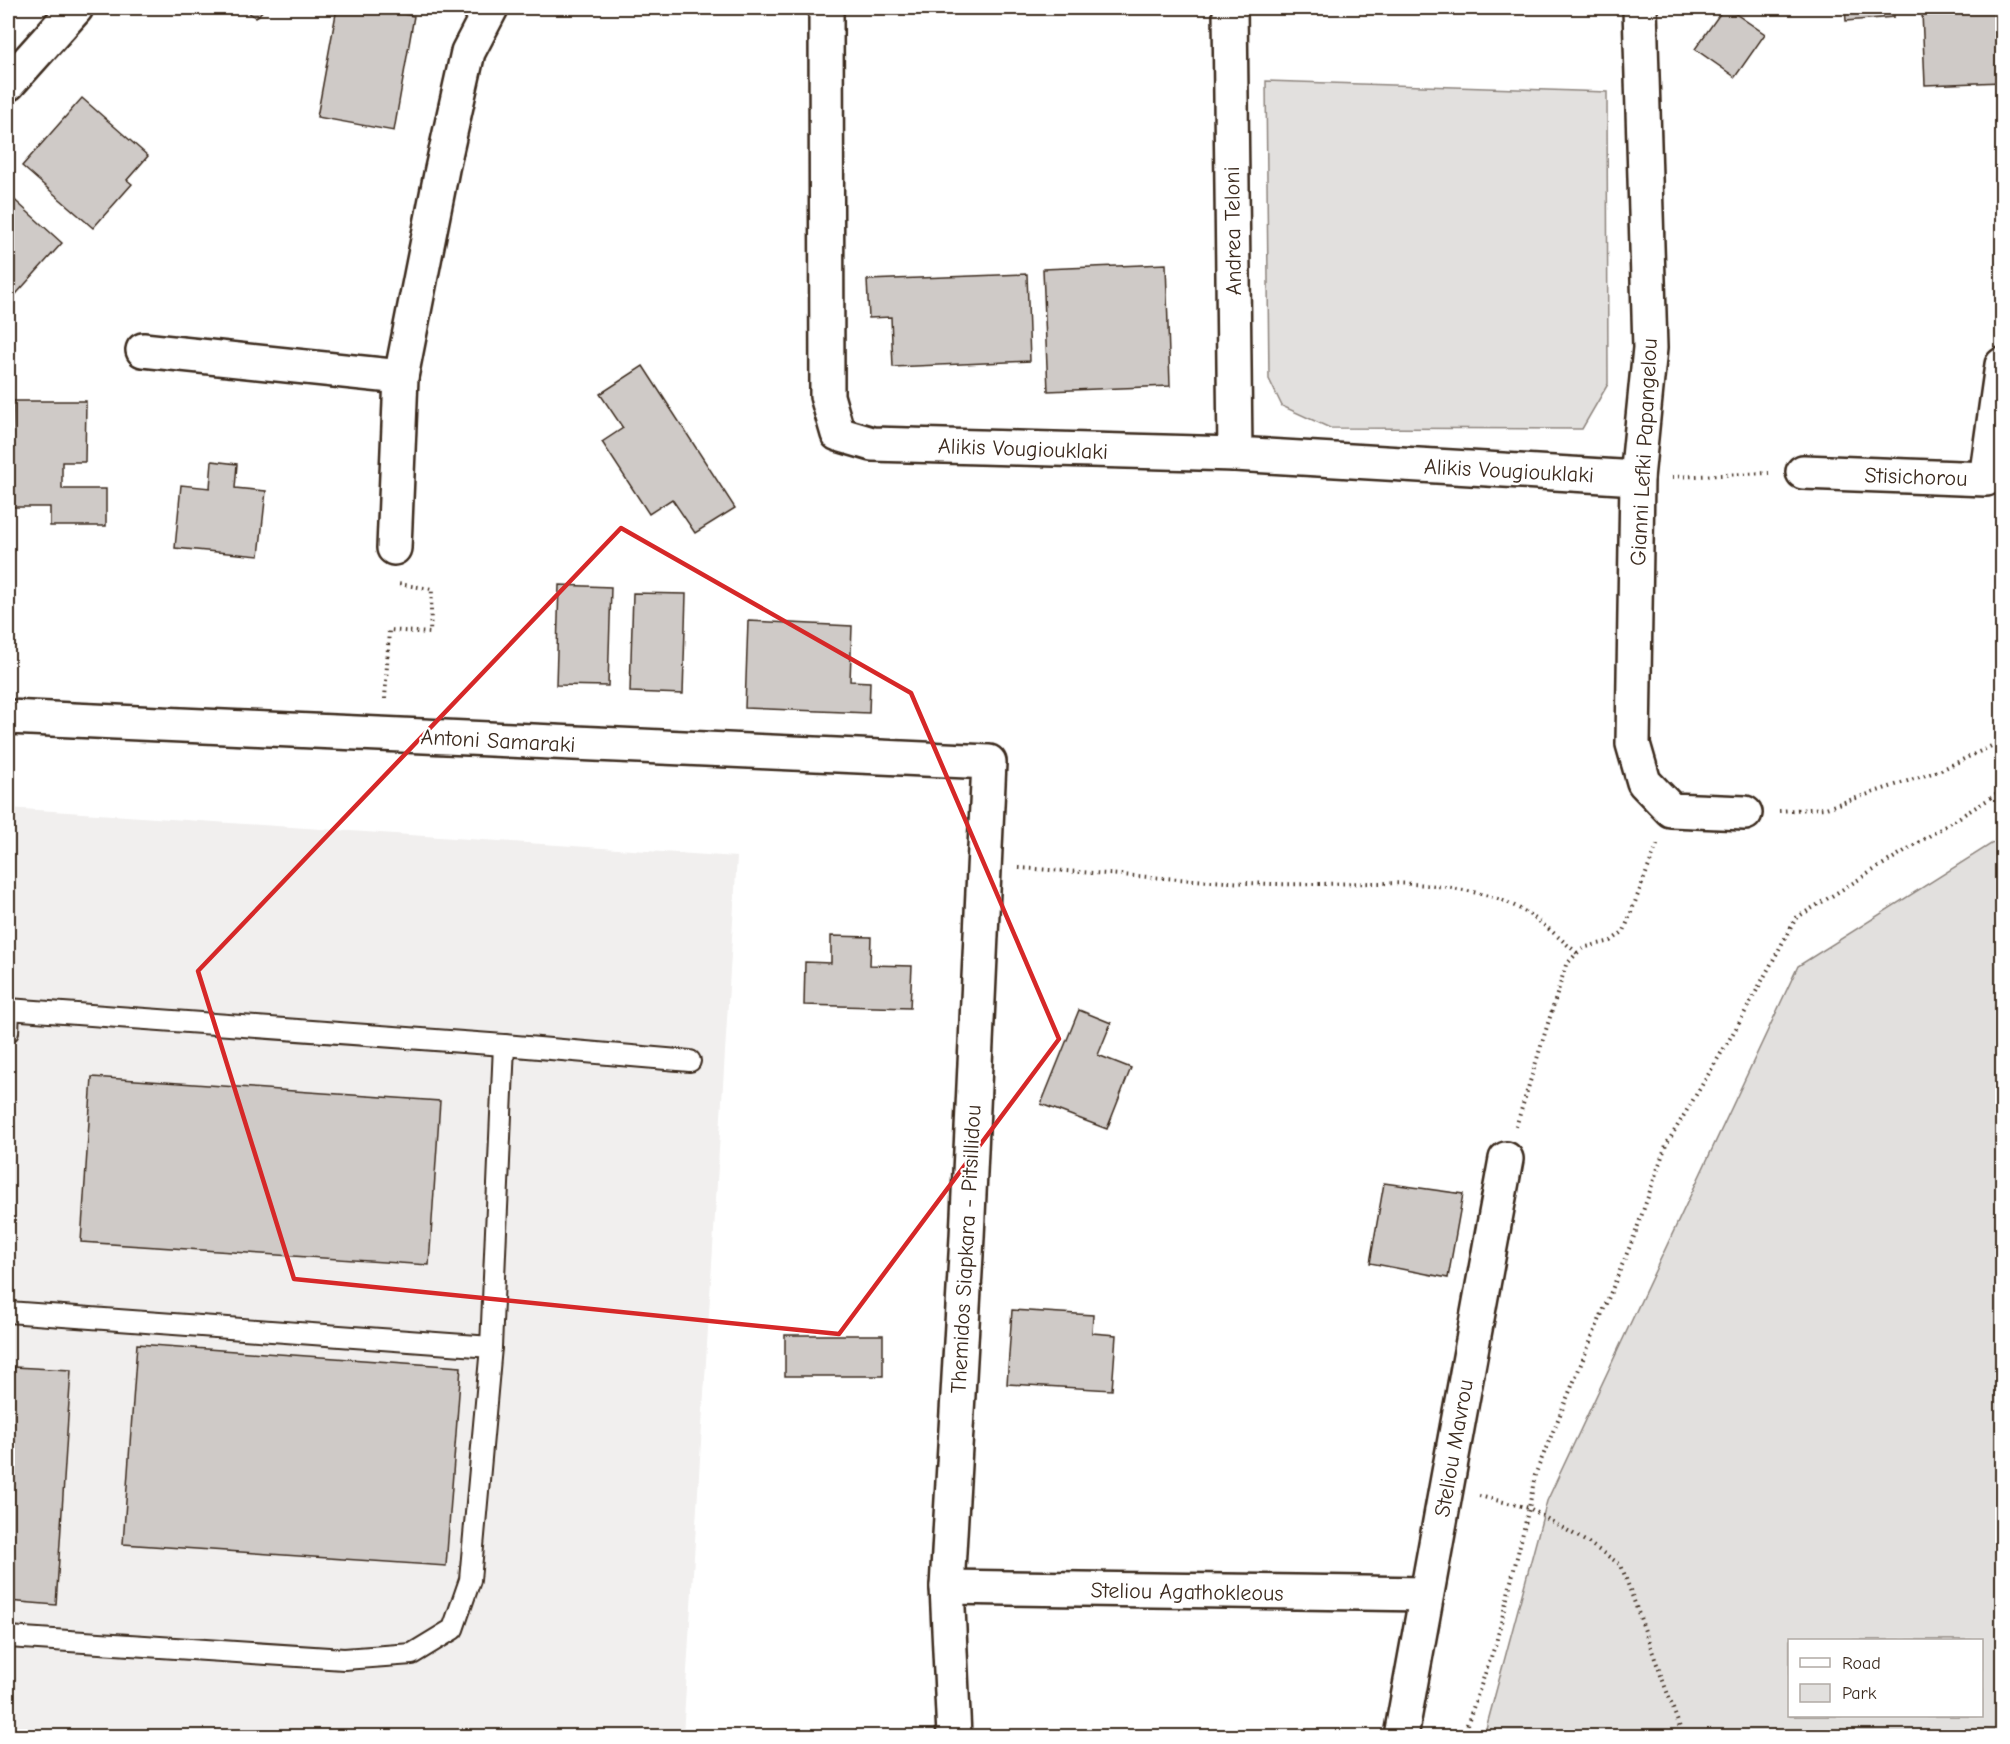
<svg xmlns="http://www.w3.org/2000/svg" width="2010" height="1744" font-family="'Comic Neue',sans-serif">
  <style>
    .built { fill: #f1efee }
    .green { fill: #e2e0de; stroke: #8e857e; stroke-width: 1.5; fill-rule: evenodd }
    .building { fill: #cfcac7; stroke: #3b2a1e; stroke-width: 1.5 }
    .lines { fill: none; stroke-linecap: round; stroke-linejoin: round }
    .lane-casing { stroke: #3b2a1e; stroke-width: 24 }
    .street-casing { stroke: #3b2a1e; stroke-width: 38 }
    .path { stroke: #3b2a1e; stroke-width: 4; stroke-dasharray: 1.5 4.5; stroke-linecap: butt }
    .lane { stroke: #fff; stroke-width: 20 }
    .street { stroke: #fff; stroke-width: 33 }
    .marked { fill: none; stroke: #d62828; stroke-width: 4.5; stroke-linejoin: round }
    .labels { text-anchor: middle; stroke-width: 4.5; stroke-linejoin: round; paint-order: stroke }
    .street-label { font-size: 22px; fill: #3b2a1e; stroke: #fff }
  </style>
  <rect width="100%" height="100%" fill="#fff"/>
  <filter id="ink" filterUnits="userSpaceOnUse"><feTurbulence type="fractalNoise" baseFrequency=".0167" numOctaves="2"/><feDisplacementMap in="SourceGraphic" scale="12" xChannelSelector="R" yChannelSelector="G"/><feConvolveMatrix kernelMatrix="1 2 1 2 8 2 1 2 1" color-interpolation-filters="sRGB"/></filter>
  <g filter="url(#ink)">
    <!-- built -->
    <polygon class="built" points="8,808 737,857 683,1736 8,1736"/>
    <!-- green -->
    <g class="green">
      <polygon points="1266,81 1607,92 1608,384 1582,429 1330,428 1282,406 1269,379"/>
      <path d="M2002,837V1736H1484L1547,1501L1798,966ZM1790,1640H1982V1716H1790Z"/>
    </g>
    <!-- building -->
    <g class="building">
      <polygon points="243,8 265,8 256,18"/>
      <polygon points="337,8 368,8 414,16 394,131 317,117"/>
      <polygon points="1724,8 1727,8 1765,34 1735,77 1695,49"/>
      <polygon points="1845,8 1894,8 1894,17 1846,21"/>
      <polygon points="2002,9 2002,82 1925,85 1922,12"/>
      <polygon points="82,98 148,156 127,180 132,184 93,228 22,166"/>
      <polygon points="8,194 62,243 8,303"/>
      <polygon points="1166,264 1170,386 1048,391 1043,269"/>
      <polygon points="1027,274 1030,361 893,367 891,317 869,318 867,280"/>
      <polygon points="643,366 735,508 695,533 672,499 649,514 602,442 623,428 600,394"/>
      <polygon points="13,401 86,401 85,462 62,462 62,489 106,489 106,526 50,526 50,507 8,507 8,453 12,453"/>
      <polygon points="212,461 237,464 235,488 266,491 259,556 175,548 181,485 210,488"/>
      <polygon points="559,585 611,587 608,686 556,685"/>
      <polygon points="633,593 686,594 683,694 630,692"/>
      <polygon points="748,621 852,626 850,681 870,682 869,713 745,708"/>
      <polygon points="831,936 871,937 870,965 912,966 910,1008 804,1005 805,962 831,963"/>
      <polygon points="1079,1010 1111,1023 1098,1055 1131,1068 1107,1129 1041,1104"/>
      <polygon points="92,1077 440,1101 429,1265 81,1242"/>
      <polygon points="1384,1183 1463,1194 1448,1278 1370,1263"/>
      <polygon points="1012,1310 1093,1315 1092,1333 1116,1335 1112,1390 1007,1384"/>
      <rect x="785" y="1335" width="98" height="41"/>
      <polygon points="137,1344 461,1367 446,1566 123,1544"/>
      <polygon points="14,1367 71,1370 56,1605 8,1601 8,1461"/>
    </g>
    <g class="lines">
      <defs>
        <g id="lane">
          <polyline points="8,1009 504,1045 690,1061"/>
          <polyline points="8,1032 9,1010"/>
          <polyline points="8,1312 491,1347"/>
          <polyline points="8,1637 344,1659 412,1654 453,1629 470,1580 491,1347 504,1045"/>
        </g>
        <g id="street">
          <polyline points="826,8 827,396 838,434 872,444 1235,454 1637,478"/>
          <polyline points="1230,8 1235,454"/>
          <polyline points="1640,8 1650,348 1637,478 1633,744 1644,782 1671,810 1745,813"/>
          <polyline points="8,84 76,8"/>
          <polyline points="143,350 401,377"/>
          <polyline points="1803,472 1986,479 2002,365"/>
          <polyline points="394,548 401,377 442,169 468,52 491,8"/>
          <polyline points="8,717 989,762 967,1237 947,1587 954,1736"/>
          <polyline points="947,1587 1426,1594"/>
          <polyline points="1401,1736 1506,1159"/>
        </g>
      </defs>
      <!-- lane casing -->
      <use href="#lane" class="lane-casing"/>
      <!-- street casing -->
      <use href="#street" class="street-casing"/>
      <!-- path -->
      <g class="path">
        <polyline points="1672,477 1769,473"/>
        <polyline points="385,699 389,630 430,633 432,589 398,584"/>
        <polyline points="1779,811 1826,808 1941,770 2002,741"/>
        <path d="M1019,868C1103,873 1188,881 1273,884C1347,886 1423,875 1495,898C1528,908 1551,931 1577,953"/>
        <polyline points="1516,1127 1566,965 1577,953 1586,947 1611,941 1624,931 1658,842"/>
        <polyline points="1479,1496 1529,1508 1587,1542 1621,1565 1683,1736"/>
        <polyline points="1463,1736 1496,1643 1529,1508 1535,1475 1635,1234 1666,1145 1738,1025 1796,918 2002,791"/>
      </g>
      <!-- lane -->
      <use href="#lane" class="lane"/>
      <!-- street -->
      <use href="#street" class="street"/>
    </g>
  </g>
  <!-- marked area -->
  <path class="marked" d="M621,528L911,693L1059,1039L839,1334L294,1279L198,971Z"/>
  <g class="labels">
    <!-- street labels -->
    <g class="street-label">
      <text transform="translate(1232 231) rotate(-91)" y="8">Andrea Teloni</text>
      <text transform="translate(1023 448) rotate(2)" y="8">Alikis Vougiouklaki</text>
      <text transform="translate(1643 452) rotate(-87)" y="8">Gianni Lefki Papangelou</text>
      <text transform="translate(1509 470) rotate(3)" y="8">Alikis Vougiouklaki</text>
      <text transform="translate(1916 476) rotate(2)" y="8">Stisichorou</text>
      <text transform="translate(498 740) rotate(3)" y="8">Antoni Samaraki</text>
      <text transform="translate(965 1249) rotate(-87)" y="8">Themidos Siapkara - Pitsillidou</text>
      <text transform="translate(1453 1448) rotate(-80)" y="8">Steliou Mavrou</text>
      <text transform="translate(1187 1591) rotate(1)" y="8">Steliou Agathokleous</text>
    </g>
  </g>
  <!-- margin -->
  <rect width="2010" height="1744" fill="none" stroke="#fff" stroke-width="30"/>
  <rect x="15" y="15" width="1980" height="1714" fill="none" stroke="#3b2a1e" stroke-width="2" filter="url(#ink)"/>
  <!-- legend -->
  <rect x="1788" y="1639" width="195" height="78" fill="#ffffff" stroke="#b1aaa5" stroke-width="1.5"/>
  <rect x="1800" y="1658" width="30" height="9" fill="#ffffff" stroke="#b1aaa5" stroke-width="1.5"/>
  <text x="1842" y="1669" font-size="18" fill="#3b2a1e">Road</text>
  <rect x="1800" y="1684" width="30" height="18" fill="#e2e0de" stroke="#b1aaa5" stroke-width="1.5"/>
  <text x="1842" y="1699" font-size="18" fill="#3b2a1e">Park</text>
</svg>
